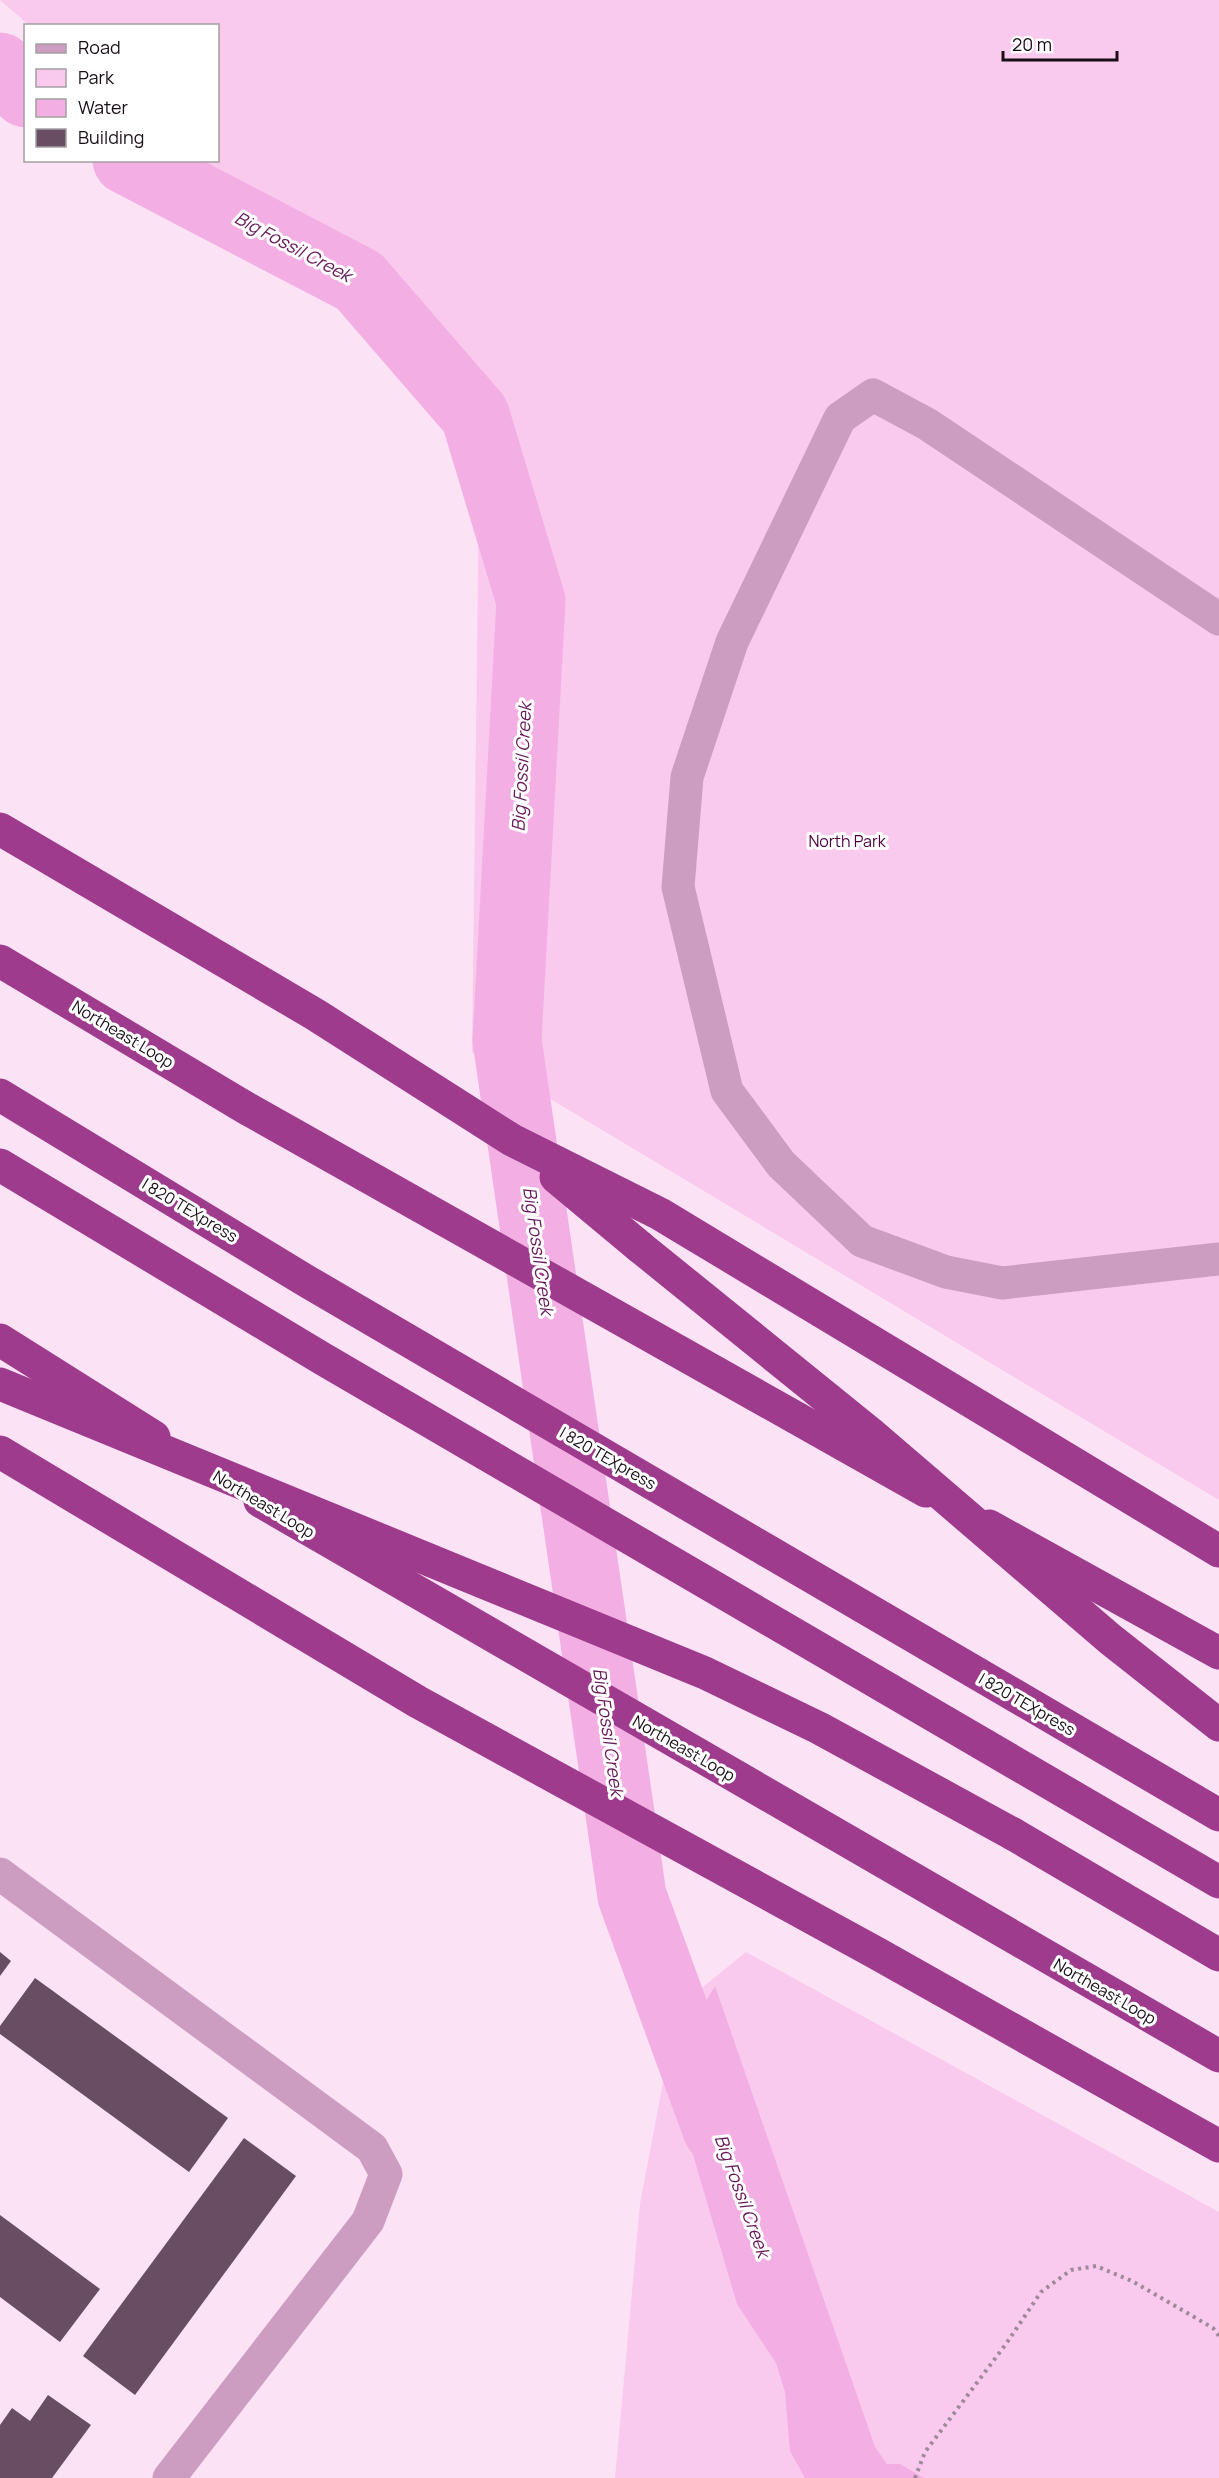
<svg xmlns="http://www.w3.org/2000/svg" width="1219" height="2478" font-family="Manrope,sans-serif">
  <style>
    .green { fill: #f9caed }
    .water { fill: #f3afe3 }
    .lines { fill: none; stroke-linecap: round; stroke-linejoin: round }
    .river { stroke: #f3afe3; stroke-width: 69 }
    .building { fill: #694e63 }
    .path { stroke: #9d8998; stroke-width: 4; stroke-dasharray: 3 4.5; stroke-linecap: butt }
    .minor { stroke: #cc9dc1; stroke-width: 33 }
    .highway { stroke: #9f3b8d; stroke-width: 33 }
    .highway-bridge { stroke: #9f3b8d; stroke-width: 33 }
    .labels { text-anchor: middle; stroke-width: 6; stroke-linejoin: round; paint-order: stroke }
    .park-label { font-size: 16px; fill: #500045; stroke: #fff }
    .street-label { font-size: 16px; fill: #180e16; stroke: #fff }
    .water-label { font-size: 18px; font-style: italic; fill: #661959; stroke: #fff }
  </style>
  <rect width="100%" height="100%" fill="#fce2f5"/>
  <!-- green -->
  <g class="green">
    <polygon points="0,0 1219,0 1219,1500 472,1052 480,412 187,161 218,160 218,26 29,25"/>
    <polygon points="746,1952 1219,2212 1219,2478 615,2478 640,2204 677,2008"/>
  </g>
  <!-- water -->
  <polygon class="water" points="715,1986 875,2447 887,2464 900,2464 924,2478 805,2478 790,2451 785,2392 776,2363 737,2304 673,2087 677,2050"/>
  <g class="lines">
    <!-- river -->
    <g class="river">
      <polyline points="0,67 26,93"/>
      <polyline points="127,160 359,281 475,415 531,601 507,1040 632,1896 717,2129"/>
    </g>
  </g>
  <!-- building -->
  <g class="building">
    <polygon points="0,1952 11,1961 0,1976"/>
    <polygon points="35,1978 228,2118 189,2172 0,2034 0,2026"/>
    <polygon points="244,2138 296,2176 135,2395 83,2356"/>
    <polygon points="0,2215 100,2289 60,2342 0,2297"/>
    <polygon points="48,2395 91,2425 52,2478 0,2478 0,2425 12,2408 30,2421"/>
  </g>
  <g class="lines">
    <!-- path -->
    <polyline class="path" points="915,2478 925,2452 1006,2344 1041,2292 1071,2270 1096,2266 1132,2281 1213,2328 1219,2336"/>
    <!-- minor -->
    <g class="minor">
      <polyline points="1219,619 927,424 873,395 840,418 732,642 687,777 678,887 727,1091 781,1164 862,1241 946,1272 1002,1283 1219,1259"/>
      <polyline points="0,1874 372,2148 386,2174 368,2221 169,2478"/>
    </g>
    <!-- highway -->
    <g class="highway">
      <polyline points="0,829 316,1015 512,1140 660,1214 1219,1551"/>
      <polyline points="0,961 246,1108 926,1491"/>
      <polyline points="0,1095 308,1282 1219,1815"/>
      <polyline points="0,1165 323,1359 1219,1882"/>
      <polyline points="556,1177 640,1247"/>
      <polyline points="0,1340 154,1437"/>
      <polyline points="0,1452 418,1702 878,1954 1219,2146"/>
      <polyline points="260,1501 1219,2056"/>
      <polyline points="989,1526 1219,1653"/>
      <polyline points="1013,1834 1219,1955"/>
    </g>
    <!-- highway-bridge -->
    <g class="highway-bridge">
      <polyline points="640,1247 870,1433 1110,1639 1219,1725"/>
      <polyline points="0,1384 705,1673 819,1728 1013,1834"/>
    </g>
  </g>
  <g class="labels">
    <!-- park labels -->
    <g class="park-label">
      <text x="847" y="847">North Park</text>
    </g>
    <!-- street labels -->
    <g class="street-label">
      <text transform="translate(123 1034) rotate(31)" y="6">Northeast Loop</text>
      <text transform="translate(190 1210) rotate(31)" y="6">I 820 TEXpress</text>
      <text transform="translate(608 1458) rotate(30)" y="6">I 820 TEXpress</text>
      <text transform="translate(264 1504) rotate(31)" y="6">Northeast Loop</text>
      <text transform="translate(1027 1704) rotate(30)" y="6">I 820 TEXpress</text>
      <text transform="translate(684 1748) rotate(30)" y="6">Northeast Loop</text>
      <text transform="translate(1105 1991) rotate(30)" y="6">Northeast Loop</text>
    </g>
    <!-- water labels -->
    <g class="water-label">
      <text transform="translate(293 247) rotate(28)" y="6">Big Fossil Creek</text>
      <text transform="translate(522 767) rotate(-87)" y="6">Big Fossil Creek</text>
      <text transform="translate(538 1251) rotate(82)" y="6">Big Fossil Creek</text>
      <text transform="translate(608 1732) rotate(82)" y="6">Big Fossil Creek</text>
      <text transform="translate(742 2196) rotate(70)" y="6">Big Fossil Creek</text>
    </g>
  </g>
  <!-- legend -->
  <rect x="24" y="24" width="195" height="138" fill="#ffffff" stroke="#a39fa2" stroke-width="1.5"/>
  <rect x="36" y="44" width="30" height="9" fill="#cc9dc1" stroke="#a39fa2" stroke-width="1.5"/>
  <text x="78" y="54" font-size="18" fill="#180e16">Road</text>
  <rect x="36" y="69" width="30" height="18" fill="#f9caed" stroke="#a39fa2" stroke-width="1.5"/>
  <text x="78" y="84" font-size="18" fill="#180e16">Park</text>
  <rect x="36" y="99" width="30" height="18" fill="#f3afe3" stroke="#a39fa2" stroke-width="1.5"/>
  <text x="78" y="114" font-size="18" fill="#180e16">Water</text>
  <rect x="36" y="129" width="30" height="18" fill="#694e63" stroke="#a39fa2" stroke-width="1.5"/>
  <text x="78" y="144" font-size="18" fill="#180e16">Building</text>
  <!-- scale -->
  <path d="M1003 51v9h114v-9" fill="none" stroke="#180e16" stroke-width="3"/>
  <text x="1012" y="51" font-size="18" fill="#180e16" stroke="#ffffff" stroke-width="4.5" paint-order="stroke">20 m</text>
</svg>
